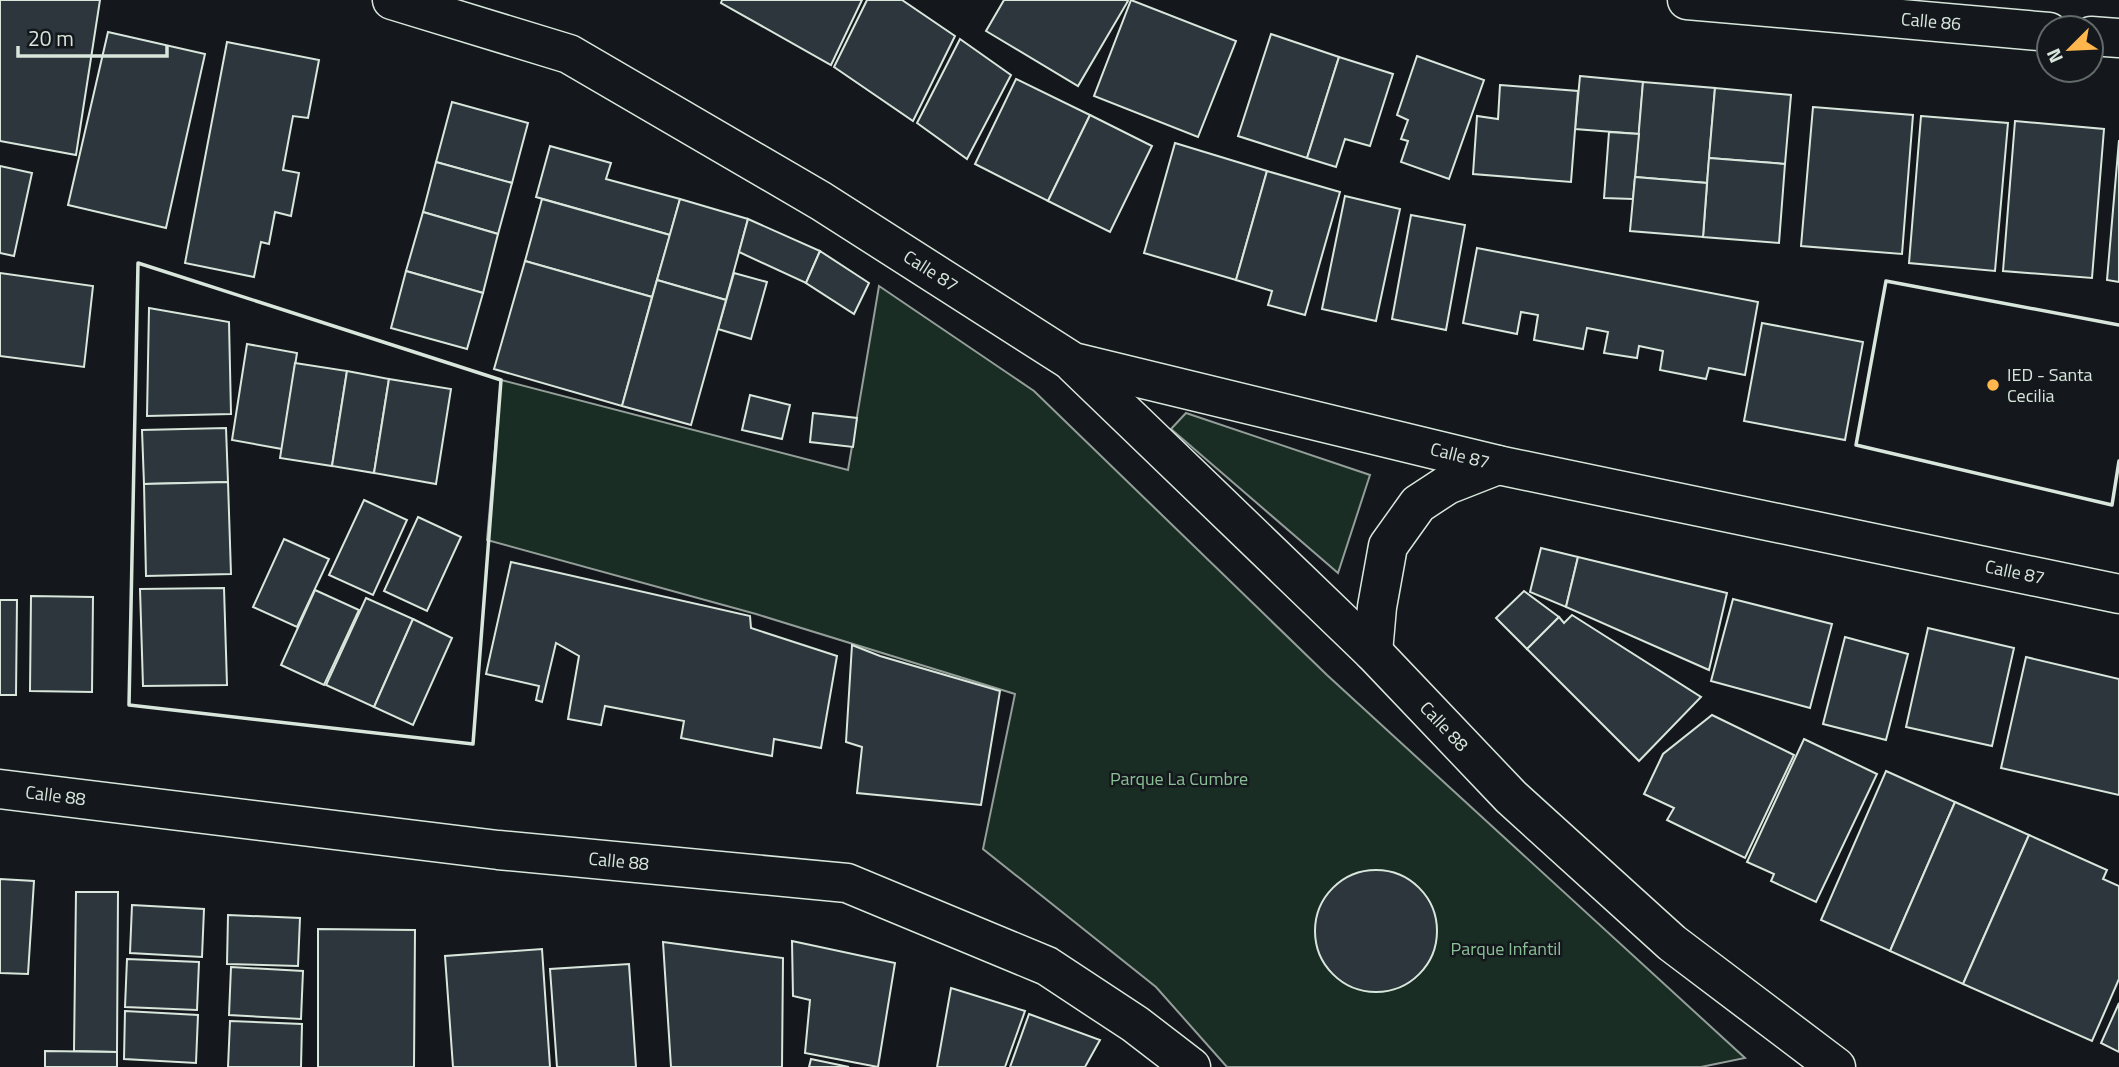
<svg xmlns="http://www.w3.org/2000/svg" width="2119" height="1067" font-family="'Titillium Web',sans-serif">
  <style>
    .green { fill: #1a2d24; stroke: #939e99; stroke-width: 2 }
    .building { fill: #2c363c; stroke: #d8e6dc; stroke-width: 2 }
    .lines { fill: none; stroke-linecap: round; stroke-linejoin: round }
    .street-casing { stroke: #d8e6dc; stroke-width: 41 }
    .street { stroke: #14181c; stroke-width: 38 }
    .wall { stroke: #d8e6dc; stroke-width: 3.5 }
    .poi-dot { fill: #ffb74d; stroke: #14181c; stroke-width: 2.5 }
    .labels { text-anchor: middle; stroke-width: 5; stroke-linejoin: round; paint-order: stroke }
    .street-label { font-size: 18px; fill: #d8e6dc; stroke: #14181c }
    .poi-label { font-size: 18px; fill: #d8e6dc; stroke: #14181c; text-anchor: start }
    .park-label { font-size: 18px; fill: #8ac095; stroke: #14181c }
  </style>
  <rect width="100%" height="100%" fill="#14181c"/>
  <!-- green -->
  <g class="green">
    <polygon points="879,286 1034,391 1327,675 1745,1058 1701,1067 1227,1067 1156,987 983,849 1015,694 756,614 487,540 501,380 848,470"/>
    <polygon points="1186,413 1370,475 1338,573 1171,429"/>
  </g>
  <!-- building -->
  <g class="building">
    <polygon points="0,0 100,0 76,155 0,141"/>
    <polygon points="722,0 862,0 831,65 721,3"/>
    <polygon points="867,0 902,0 955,36 913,121 834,67"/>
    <polygon points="1004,0 1126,0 1128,1 1078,86 986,31"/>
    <polygon points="1131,0 1236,41 1198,137 1094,96"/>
    <polygon points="108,32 205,54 166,228 68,205"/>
    <polygon points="1271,34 1339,57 1307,158 1238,136"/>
    <polygon points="960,39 1011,75 967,159 917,123"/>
    <polygon points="227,42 319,60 308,118 293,116 283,170 299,173 291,216 275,212 269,244 261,242 254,277 185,263"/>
    <polygon points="1417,56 1484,80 1449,179 1401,162 1408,141 1401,139 1408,120 1397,115"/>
    <polygon points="1339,57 1393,74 1370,146 1345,139 1336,167 1307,158"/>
    <polygon points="1580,76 1643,82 1639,134 1575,129"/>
    <polygon points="1016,79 1090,115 1048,201 975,164"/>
    <polygon points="1643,82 1715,88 1707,183 1635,177"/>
    <polygon points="1500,85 1578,91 1571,182 1473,174 1477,116 1498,119"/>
    <polygon points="1715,88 1791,95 1785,164 1709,158"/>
    <polygon points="452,102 528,123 512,183 436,162"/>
    <polygon points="1813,107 1913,115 1902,254 1801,246"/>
    <polygon points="1090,115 1152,146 1110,232 1048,201"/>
    <polygon points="1921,116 2008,123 1995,271 1909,263"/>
    <polygon points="2015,121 2104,129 2092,278 2003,271"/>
    <polygon points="1609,132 1639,134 1633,199 1604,198"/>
    <polygon points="2119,140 2119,282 2107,280"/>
    <polygon points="1175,143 1267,171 1236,280 1144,253"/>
    <polygon points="550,146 611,163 606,179 680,199 670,235 536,197"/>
    <polygon points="1709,158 1785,164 1779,243 1703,237"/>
    <polygon points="436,162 512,183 498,234 423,212"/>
    <polygon points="0,166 32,173 14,256 0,253"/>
    <polygon points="1267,171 1340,192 1305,315 1268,305 1272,291 1236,280"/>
    <polygon points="1635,177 1707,183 1703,237 1630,231"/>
    <polygon points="1345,196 1400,209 1376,321 1322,309"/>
    <polygon points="542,199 670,235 652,297 525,261"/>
    <polygon points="680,199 748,219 726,300 657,280"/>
    <polygon points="423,212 498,234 483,293 406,271"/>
    <polygon points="1411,215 1465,225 1446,330 1392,319"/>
    <polygon points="748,219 820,251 806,283 739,252"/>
    <polygon points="1477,248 1758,302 1745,375 1709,368 1706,379 1660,370 1663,351 1639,346 1637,358 1604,353 1608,332 1587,328 1583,349 1534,340 1538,315 1521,312 1517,334 1463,323"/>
    <polygon points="820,251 869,283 854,314 806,283"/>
    <polygon points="525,261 652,297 622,406 494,369"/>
    <polygon points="406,271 483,293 467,349 391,328"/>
    <polygon points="0,273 93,286 84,367 0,356"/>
    <polygon points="734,273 767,282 751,339 718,329"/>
    <polygon points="657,280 726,300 691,425 622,406"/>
    <polygon points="149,308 229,322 231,414 147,416"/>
    <polygon points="1762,323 1863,342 1845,440 1744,421"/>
    <polygon points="247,344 297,353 282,449 232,440"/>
    <polygon points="295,363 347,371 332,466 280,458"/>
    <polygon points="347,371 389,379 374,473 332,466"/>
    <polygon points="389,379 451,389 436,484 374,473"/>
    <polygon points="750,395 790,405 782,439 742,430"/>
    <polygon points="813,413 857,418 853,447 810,442"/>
    <polygon points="226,428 228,482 144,484 142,430"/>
    <polygon points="228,482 231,574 146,576 144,484"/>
    <polygon points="364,500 407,520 373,595 329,575"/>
    <polygon points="418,517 461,537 427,611 384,591"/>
    <polygon points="284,539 329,559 297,627 253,607"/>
    <polygon points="1541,548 1578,557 1566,607 1530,592"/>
    <polygon points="1578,557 1727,593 1709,670 1566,607"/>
    <polygon points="511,562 750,616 751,628 837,656 821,748 774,739 772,756 681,738 684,721 605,706 601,725 568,719 579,656 556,643 542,702 536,700 539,686 486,674"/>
    <polygon points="224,588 227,685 143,686 140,589"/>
    <polygon points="315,590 359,610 324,685 281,665"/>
    <polygon points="1524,591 1559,617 1527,649 1496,618"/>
    <polygon points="31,596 93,597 92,692 30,691"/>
    <polygon points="366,598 413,619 374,707 326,685"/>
    <polygon points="1733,599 1832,624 1810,708 1711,681"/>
    <polygon points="0,600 17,600 16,695 0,695"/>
    <polygon points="1572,615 1701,697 1639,761 1527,649 1559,617 1564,623"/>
    <polygon points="413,619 452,638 413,725 374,707"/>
    <polygon points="1928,628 2014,648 1992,746 1906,727"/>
    <polygon points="1845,637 1908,654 1886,740 1823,724"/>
    <polygon points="852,645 880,656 1000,691 981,805 857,793 862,747 846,742"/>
    <polygon points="2026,657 2119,679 2119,795 2001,768"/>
    <polygon points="1712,715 1794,755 1745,858 1667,820 1674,808 1644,794 1663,754"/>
    <polygon points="1804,739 1877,774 1816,902 1771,881 1774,874 1747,862"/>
    <polygon points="1886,771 1955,802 1890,951 1821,920"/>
    <polygon points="1955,802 2029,835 1963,984 1890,951"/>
    <polygon points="2029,835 2107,870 2103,879 2119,886 2119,979 2092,1041 1963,984"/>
    <circle cx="1376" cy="931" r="61"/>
    <polygon points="0,879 34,881 28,974 0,973"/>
    <polygon points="76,892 118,892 117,1052 74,1051"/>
    <polygon points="132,905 204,909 202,957 130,953"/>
    <polygon points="228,915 300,918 298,966 227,964"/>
    <polygon points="318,929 415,930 414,1067 318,1067"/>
    <polygon points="792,941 895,963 878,1067 805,1053 810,1000 793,996"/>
    <polygon points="663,942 783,958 782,1067 671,1067"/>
    <polygon points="542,949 550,1067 453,1067 445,956"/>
    <polygon points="127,959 199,962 197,1010 125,1007"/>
    <polygon points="629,964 636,1067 557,1067 550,969"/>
    <polygon points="231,967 303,971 301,1019 229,1015"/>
    <polygon points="951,988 1025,1011 1005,1067 937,1067"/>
    <polygon points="2119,1003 2119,1052 2101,1043"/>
    <polygon points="125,1011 198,1015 196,1063 124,1059"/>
    <polygon points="1029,1014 1100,1040 1085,1067 1010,1067"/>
    <polygon points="230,1021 302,1024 301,1067 228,1067"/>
    <polygon points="45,1051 117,1052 117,1067 45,1067"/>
    <polygon points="811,1059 849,1067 809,1067"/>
  </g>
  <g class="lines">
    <defs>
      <g id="street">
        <path id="s1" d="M392,0L569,54L821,201L1073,362L1498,465L2119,594"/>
        <path id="s2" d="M1687,0L2049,32"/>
        <polyline points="2091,36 2119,38"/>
        <path id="s3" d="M1074,364L1373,652L1511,797L1672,943L1836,1067"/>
        <polyline points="1373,652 1377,607 1388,546 1418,504 1447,485 1498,465"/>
        <path id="s4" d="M0,789L498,850L847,883L1047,966L1135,1024L1191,1067"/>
      </g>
    </defs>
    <!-- street casing -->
    <use href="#street" class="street-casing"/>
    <!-- street -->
    <use href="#street" class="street"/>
    <!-- wall -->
    <g class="wall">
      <polygon points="138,263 501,380 473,744 129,705"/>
      <polyline points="2119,325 1886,281 1856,445 2112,505 2119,461"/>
    </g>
  </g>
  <!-- markers -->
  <circle class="poi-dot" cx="1993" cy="385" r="7"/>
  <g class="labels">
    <!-- street labels -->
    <g class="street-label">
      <text dy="6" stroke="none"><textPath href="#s2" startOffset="245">Calle 86</textPath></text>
      <text dy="6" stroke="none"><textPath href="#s1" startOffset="607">Calle 87</textPath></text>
      <text dy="6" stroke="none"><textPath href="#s1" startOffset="1174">Calle 87</textPath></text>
      <text dy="6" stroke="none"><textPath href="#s1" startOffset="1741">Calle 87</textPath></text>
      <text dy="6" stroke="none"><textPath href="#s3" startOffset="518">Calle 88</textPath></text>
      <text dy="6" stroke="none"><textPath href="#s4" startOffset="56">Calle 88</textPath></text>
      <text dy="6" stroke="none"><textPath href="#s4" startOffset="623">Calle 88</textPath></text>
    </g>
    <!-- poi labels -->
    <g class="poi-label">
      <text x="2007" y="381">IED - Santa<tspan x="2007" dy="21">Cecilia</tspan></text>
    </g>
    <!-- park labels -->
    <g class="park-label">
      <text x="1179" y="785">Parque La Cumbre</text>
      <text x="1506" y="955">Parque Infantil</text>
    </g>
  </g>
  <!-- north arrow -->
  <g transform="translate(2070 49) rotate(246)"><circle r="33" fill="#14181c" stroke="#626a69" stroke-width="2"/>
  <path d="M0-5L12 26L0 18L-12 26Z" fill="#ffb74d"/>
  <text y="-10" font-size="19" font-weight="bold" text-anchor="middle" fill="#d8e6dc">N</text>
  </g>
  <!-- scale -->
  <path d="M18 46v10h149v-10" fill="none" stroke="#d8e6dc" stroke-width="3.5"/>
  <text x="28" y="46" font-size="21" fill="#d8e6dc" stroke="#14181c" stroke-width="5" paint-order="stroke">20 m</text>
</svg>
